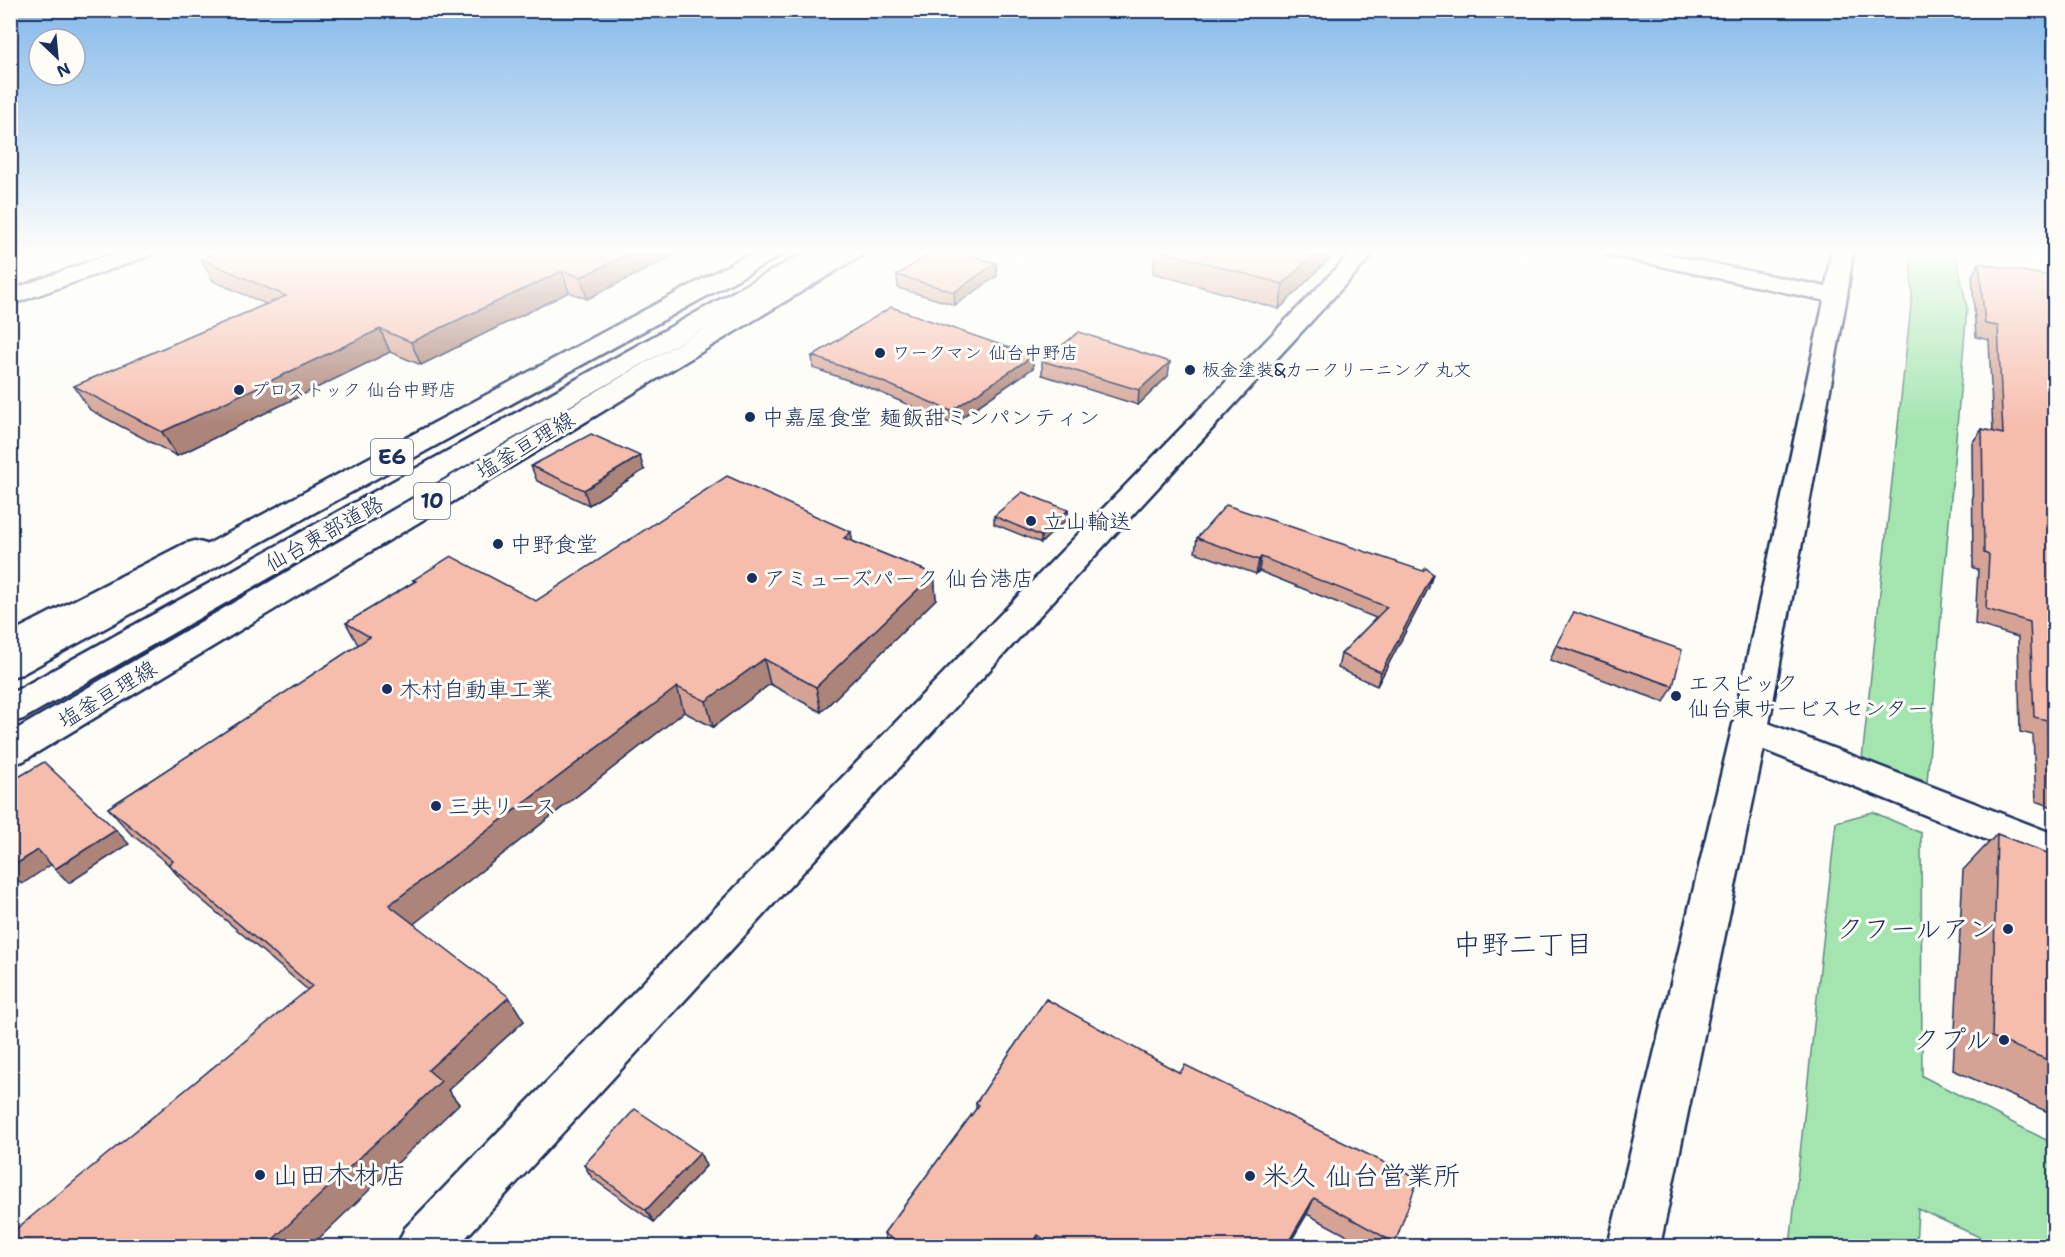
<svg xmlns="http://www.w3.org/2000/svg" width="2065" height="1257" font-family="'Shantell Sans','Klee One',sans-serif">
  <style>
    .green { fill: #a4e5af; stroke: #608a86; stroke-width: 1.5 }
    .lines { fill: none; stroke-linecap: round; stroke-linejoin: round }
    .minor-casing { stroke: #1b2f5e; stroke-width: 5 }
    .tertiary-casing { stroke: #1b2f5e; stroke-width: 5 }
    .primary-casing { stroke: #1b2f5e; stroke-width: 5 }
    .motorway-casing { stroke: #1b2f5e; stroke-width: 5 }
    .minor { fill: #fdfcf7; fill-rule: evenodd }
    .tertiary { fill: #fdfcf7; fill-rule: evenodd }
    .primary { fill: #fdfcf7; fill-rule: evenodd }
    .motorway { fill: #fdfcf7; fill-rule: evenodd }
    .wall { fill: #d4a395; stroke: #1b2f5e; stroke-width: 1.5 }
    .shaded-wall { fill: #ac8479; stroke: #1b2f5e; stroke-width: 1.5 }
    .building { fill: #f6bdad; stroke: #1b2f5e; stroke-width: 1.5 }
    .poi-dot { fill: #1b2f5e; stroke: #fdfcf7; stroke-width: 2 }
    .labels { text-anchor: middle; stroke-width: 6; stroke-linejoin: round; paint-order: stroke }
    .far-poi-label { font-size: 18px; fill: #1b2f5e; stroke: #fdfcf7; text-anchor: start }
    .shield { fill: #fdfcf7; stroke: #5f6c8c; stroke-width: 1.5 }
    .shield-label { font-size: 21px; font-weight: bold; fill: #1b2f5e }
    .poi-label { font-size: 22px; fill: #1b2f5e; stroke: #fdfcf7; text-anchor: start }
    .street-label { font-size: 22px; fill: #1b2f5e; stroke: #fdfcf7 }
    .near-poi-label { font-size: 27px; fill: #1b2f5e; stroke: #fdfcf7; text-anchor: end }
    .near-neighbourhood-label { font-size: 28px; fill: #1b2f5e; stroke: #fdfcf7 }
  </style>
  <rect width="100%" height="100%" fill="#fdfcf7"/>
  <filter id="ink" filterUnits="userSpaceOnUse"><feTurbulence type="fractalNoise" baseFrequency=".0167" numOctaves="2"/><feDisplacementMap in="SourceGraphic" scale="12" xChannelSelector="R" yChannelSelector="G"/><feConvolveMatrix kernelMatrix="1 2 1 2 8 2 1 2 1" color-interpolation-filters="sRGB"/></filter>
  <g filter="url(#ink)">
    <!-- green -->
    <g class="green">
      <polygon points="1910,250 1955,250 1967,308 1927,782 1862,759 1912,296"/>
      <polygon points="1873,812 1921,833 1922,1076 2054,1144 2054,1246 1999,1246 1918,1209 1916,1246 1790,1246 1836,822"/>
    </g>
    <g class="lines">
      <defs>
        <g id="minor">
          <polygon points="1354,250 1377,250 458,1246 397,1246 405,1228"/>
          <polygon points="1603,250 1646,250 1836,289 1844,291 1847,296 1844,301 1836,303 1614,256 1606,255"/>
          <polygon points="1750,716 2054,834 2054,867 1737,739 1732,729 1737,719"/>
        </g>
        <g id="tertiary">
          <polygon points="122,250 154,250 151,255 10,305 10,290"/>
          <polygon points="1831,250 1853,250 1847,296 1768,729 1660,1246 1608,1246 1732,729 1825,296"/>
        </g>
        <g id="primary">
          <polygon points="839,250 865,250 862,255 23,761 10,765 10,733"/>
          <polygon points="195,541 206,544 210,551 206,558 22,656 10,660 10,633 184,544"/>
        </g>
        <g id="motorway">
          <polygon points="757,250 784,250 781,255 22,674 10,677 10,650"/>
          <polygon points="809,250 836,250 833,255 23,719 10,723 10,694"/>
        </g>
      </defs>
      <!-- minor casing -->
      <use href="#minor" class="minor-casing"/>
      <!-- tertiary casing -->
      <use href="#tertiary" class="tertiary-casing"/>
      <!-- primary casing -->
      <use href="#primary" class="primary-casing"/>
      <!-- motorway casing -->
      <use href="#motorway" class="motorway-casing"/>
      <!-- minor -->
      <use href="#minor" class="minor"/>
      <!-- tertiary -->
      <use href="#tertiary" class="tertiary"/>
      <!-- primary -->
      <use href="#primary" class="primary"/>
      <!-- motorway -->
      <use href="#motorway" class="motorway"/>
    </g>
    <!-- wall -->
    <g class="wall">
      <polygon points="685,250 587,299 569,292 421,365 390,352 177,456 90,410 74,386 266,304 213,281 201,259"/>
      <polygon points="1155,250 1338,250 1279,309 1153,273"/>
      <polygon points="996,263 997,276 955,305 898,288 897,275"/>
      <polygon points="1979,263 2055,277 2055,519 2050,518 2055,574 2055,808 2036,801 2033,735 2020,732 2018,637 1975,624 1978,569 1973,568 1972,443 1982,429 1993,432 1989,340 1976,337 1972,276"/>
      <polygon points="812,356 1033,368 952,424 870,388 813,368"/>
      <polygon points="1042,361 1168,376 1138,405 1042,375"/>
      <polygon points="531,466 644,470 589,505 537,481"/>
      <polygon points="1068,510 1068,518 1041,543 994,524 994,516"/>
      <polygon points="851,532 852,541 934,574 936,599 821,712 770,684 713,727 684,712 413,924 524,1021 448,1090 459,1104 308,990 189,889 168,864 130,833 108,808 358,645 346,623 414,582 413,580 536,601"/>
      <polygon points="1197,538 1429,587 1377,686 1338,668 1341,654 1376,618 1259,571 1256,574 1195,552"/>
      <polygon points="1556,645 1673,686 1664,702 1550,660"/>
      <polygon points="1997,834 2055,856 2055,1115 1953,1070 1963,870"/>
      <polygon points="1046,999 1395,1243 1393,1246 1366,1246 1307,1214 1288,1246 887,1246 884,1233 976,1109 976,1103"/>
      <polygon points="700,1153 706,1166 654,1222 592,1178 584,1165"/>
    </g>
    <!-- shaded-wall -->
    <g class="shaded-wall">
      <polygon points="637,250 685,250 587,299 581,277"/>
      <polygon points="1318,250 1338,250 1279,309 1283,284"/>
      <polygon points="996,263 997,276 955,305 954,292"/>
      <polygon points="562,271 569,292 421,365 411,342"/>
      <polygon points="380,329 390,352 177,456 162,432"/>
      <polygon points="1033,356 1033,368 952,424 951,411"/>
      <polygon points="1170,362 1168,376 1138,405 1139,390"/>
      <polygon points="640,456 644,470 589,505 584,490"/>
      <polygon points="1068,510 1068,518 1041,543 1041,536"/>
      <polygon points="851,532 855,557 844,538"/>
      <polygon points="1261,557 1259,571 1256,574 1259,560"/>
      <polygon points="934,574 936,599 821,712 816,687"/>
      <polygon points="1433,574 1429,587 1377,686 1381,672"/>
      <polygon points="764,659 770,684 713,727 706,701"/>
      <polygon points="677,687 684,712 406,930 389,905"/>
      <polygon points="116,830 129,844 69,883 55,869"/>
      <polygon points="38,850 52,864 22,884 10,873 10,868"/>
      <polygon points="509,997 524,1021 448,1090 459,1104 311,1246 266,1246 428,1070"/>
      <polygon points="700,1153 706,1166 654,1222 646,1210"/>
      <polygon points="1314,1198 1307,1214 1288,1246 1286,1246"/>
      <polygon points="1038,1235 1038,1246 1031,1246"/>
    </g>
    <!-- building -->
    <g class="building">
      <polygon points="225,250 637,250 581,277 562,271 411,342 380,329 162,432 74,386 286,296 201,259"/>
      <polygon points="936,250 952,250 996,263 954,292 897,275"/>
      <polygon points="1157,250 1318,250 1283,284"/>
      <polygon points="1979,263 2055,277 2055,502 2049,500 2055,574 2055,788 2050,786 2047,720 2034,717 2030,622 1986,609 1989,555 1984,553 1982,429 2003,434 1998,326 1985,324"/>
      <polygon points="891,307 1033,356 951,411 869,376 812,356"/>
      <polygon points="1079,332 1170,362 1139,390 1042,361"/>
      <polygon points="591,434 640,456 584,490 531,466"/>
      <polygon points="727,476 851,532 844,538 934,574 816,687 764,659 706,701 677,687 389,905 509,997 428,1070 441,1081 266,1246 10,1246 10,1234 312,986 168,864 173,861 108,808 370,637 346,623 416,581 413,580 451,556 536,601"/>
      <polygon points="1022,492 1068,510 1041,536 994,516"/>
      <polygon points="1226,505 1423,571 1426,568 1433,574 1381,672 1341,654 1387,607 1261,557 1259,560 1197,538"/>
      <polygon points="1574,612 1682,650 1673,686 1556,645"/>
      <polygon points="44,762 116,830 55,869 38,850 10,868 10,782"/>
      <polygon points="1997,834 2055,856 2055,1063 1992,1037"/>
      <polygon points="1046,999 1180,1073 1185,1065 1418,1179 1395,1243 1314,1198 1286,1246 1054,1246 1038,1235 1031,1246 902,1246 884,1233 979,1105 976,1103"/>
      <polygon points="635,1109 700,1153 646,1210 584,1165"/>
    </g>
  </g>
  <!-- sky -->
  <linearGradient id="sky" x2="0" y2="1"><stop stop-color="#85b9ea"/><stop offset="0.59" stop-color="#fefefb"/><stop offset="1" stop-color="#fefefb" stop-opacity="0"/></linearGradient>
  <rect width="2065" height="426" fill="url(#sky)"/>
  <!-- markers -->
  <g class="poi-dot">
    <circle cx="880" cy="353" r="6"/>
    <circle cx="1190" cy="370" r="6"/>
    <circle cx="239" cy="390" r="6"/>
    <circle cx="750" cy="417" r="6"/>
    <circle cx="1031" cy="521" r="6"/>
    <circle cx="498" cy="544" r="6"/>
    <circle cx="752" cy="578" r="6"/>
    <circle cx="387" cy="689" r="6"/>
    <circle cx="1676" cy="696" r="6"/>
    <circle cx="436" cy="806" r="6"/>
    <circle cx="2008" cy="929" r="6"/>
    <circle cx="2004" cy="1040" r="6"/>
    <circle cx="260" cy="1175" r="6"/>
    <circle cx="1250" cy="1176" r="6"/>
  </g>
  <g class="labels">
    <!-- far-poi labels -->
    <g class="far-poi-label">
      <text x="892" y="359">ワークマン 仙台中野店</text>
      <text x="1202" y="376">板金塗装&amp;カークリーニング 丸文</text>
      <text x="251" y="396">プロストック 仙台中野店</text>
    </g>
    <!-- shield labels -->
    <g class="shield">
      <rect x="371" y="439" width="42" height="36" rx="4.5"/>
      <rect x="414" y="483" width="36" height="36" rx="4.5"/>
    </g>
    <g class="shield-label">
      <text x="392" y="464">E6</text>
      <text x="432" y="508">10</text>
    </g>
    <!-- poi labels -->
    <g class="poi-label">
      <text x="762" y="425">中嘉屋食堂 麺飯甜ミンパンティン</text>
      <text x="1043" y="529">立山輸送</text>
      <text x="510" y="552">中野食堂</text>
      <text x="764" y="586">アミューズパーク 仙台港店</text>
      <text x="1688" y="691">エスビック<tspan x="1688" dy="25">仙台東サービスセンター</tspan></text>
      <text x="399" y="697">木村自動車工業</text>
      <text x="448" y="814">三共リース</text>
    </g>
    <!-- street labels -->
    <g class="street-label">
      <text transform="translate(525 445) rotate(-31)" y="8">塩釜亘理線</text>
      <text transform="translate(324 533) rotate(-29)" y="8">仙台東部道路</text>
      <text transform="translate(107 694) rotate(-31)" y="8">塩釜亘理線</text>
    </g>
    <!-- near-poi labels -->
    <g class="near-poi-label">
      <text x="1996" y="938">クフールアン</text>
      <text x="1992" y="1049">クプル</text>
      <text x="272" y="1184" text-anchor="start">山田木材店</text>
      <text x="1262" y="1185" text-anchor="start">米久 仙台営業所</text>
    </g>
    <!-- near-neighbourhood labels -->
    <g class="near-neighbourhood-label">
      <text x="1523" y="954">中野二丁目</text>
    </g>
  </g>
  <!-- margin -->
  <rect width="2065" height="1257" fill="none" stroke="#fdfcf7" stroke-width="36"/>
  <rect x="18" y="18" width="2029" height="1221" fill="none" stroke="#1b2f5e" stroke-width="2" filter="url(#ink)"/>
  <!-- north arrow -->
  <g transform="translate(57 57) rotate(154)"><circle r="28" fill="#fdfcf7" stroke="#a3aaba" stroke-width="1.5"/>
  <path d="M0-4.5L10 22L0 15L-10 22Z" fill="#1b2f5e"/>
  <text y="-9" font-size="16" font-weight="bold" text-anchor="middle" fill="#1b2f5e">N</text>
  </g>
</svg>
